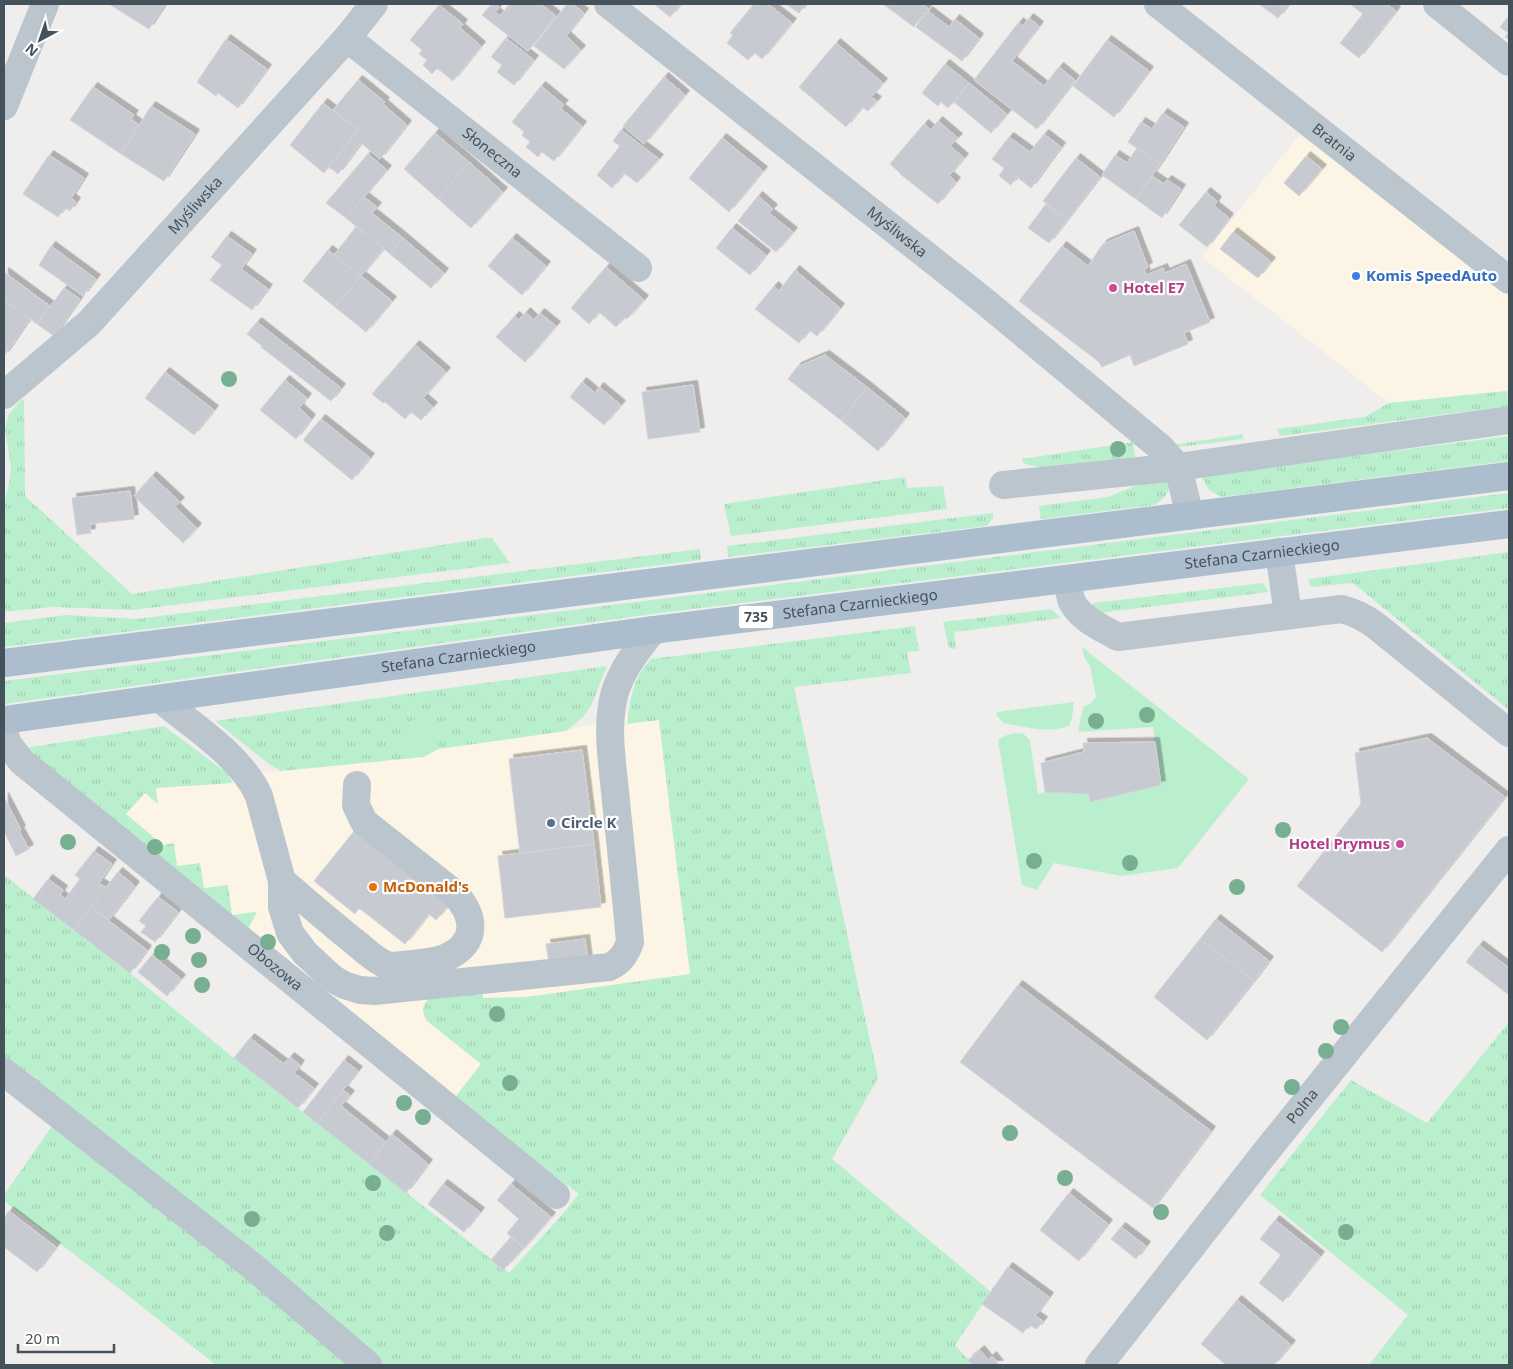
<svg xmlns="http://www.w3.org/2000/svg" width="1513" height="1369" font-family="'Noto Sans',sans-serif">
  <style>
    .commercial { fill: #fcf5e6 }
    .grass { fill: url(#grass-tufts) }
    .garden { fill: #baefce }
    .building { fill: #c7cad0; stroke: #d1d4d9; filter: url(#shadow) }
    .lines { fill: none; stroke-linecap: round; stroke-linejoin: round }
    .minor { stroke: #bbc5cd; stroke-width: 28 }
    .major { stroke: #acbdcd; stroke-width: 28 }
    .tree { fill: #78af92 }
    .shop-dot { fill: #3f7fe0; stroke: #fff; stroke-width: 2 }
    .hotel-dot { fill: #d1479c; stroke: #fff; stroke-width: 2 }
    .service-dot { fill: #5c6f8a; stroke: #fff; stroke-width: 2 }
    .food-dot { fill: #e8710a; stroke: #fff; stroke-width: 2 }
    .labels { text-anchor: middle; stroke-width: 4.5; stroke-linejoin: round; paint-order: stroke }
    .shield { fill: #fff; stroke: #7d858c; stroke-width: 1 }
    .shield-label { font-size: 14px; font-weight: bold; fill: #45515b }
    .street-label { font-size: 15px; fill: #45515b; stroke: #fff }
    .shop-label { font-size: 15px; font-weight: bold; fill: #366cbe; stroke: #fff; text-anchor: start }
    .hotel-label { font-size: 15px; font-weight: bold; fill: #b23c85; stroke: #fff; text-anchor: start }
    .service-label { font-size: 15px; font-weight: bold; fill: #4e5e75; stroke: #fff; text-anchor: start }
    .food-label { font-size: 15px; font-weight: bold; fill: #c56008; stroke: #fff; text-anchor: start }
  </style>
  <defs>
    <pattern id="grass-tufts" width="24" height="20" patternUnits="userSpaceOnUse" patternTransform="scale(1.25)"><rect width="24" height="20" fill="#baefce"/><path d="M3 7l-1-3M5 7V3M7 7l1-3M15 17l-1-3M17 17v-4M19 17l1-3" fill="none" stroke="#a1cfb3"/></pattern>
    <filter id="shadow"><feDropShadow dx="4.5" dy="-4.5" stdDeviation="0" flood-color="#0004"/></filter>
  </defs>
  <rect width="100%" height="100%" fill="#f0eded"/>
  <!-- commercial -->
  <g class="commercial">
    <polygon points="1299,135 1349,168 1509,294 1509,390 1389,403 1202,257"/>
    <polygon points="657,707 690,974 527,997 483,998 481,1064 453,1100 25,748 164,726 227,773 281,771 423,757 438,749 566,731"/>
  </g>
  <!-- grass -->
  <g class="grass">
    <polygon points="1507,391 1509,406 1280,436 1277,429 1364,417 1389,403"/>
    <polygon points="22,399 24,400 25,496 132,594 486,538 492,538 510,563 133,610 52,607 4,612 4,503 9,484 11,468 5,428 9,414"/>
    <polygon points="1243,434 1243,439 1178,447 1173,445"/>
    <polygon points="1509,436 1509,461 1222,497 1209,490 1201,476"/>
    <polygon points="1133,442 1135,457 1044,468 1024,464 1022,459"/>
    <polygon points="905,477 907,488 943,486 947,509 731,536 724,504"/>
    <path d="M1170,479C1170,492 1165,499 1154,505L1041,519L1039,506L1108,497L1147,481Z"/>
    <polygon points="1509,493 1509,508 652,614 4,704 4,681"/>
    <polygon points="993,513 993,518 987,526 728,557 727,546"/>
    <polygon points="700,549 701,560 4,647 4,623 66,615 136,619"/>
    <polygon points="1509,552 1509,710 1353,583 1311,587 1308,579"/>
    <polygon points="1263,583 1269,592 1099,613 1092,605 1094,603"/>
    <polygon points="1051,609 1061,618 954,632 956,649 949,648 943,622"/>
    <path d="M915,626L919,651L907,652L911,673L794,687L878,1078L832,1159L991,1292L955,1345L973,1365H381L4,1059V875L130,973L234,1058L509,1273L562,1215L579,1194L453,1100L481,1064L427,1021C420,1011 423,1000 435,996C445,993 471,994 483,994V998L527,997L690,974L659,720L627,724C630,700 633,677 651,659Z"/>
    <polygon points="607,666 591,706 583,717 566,731 438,749 423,757 281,771 269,764 215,721"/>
    <polygon points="164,726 227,773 233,783 156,788 158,804 145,793 126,814 163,845 174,843 177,866 200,863 204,888 228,885 232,915 257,912 247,931 25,748"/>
    <polygon points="1509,1022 1509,1365 1369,1365 1408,1315 1260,1195 1351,1080 1427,1123"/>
    <polygon points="54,1123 354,1365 216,1365 126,1294 4,1201 4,1195"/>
  </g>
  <!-- garden -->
  <g class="garden">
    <path d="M1082,647L1249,779L1178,868L1121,876L1054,863L1037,890L1022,885L998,740C1006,734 1014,732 1024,734L1030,741L1038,794L1045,792L1089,794L1161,785L1153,727L1078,732L1083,707L1091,703L1096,697L1090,666L1084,657Z"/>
    <path d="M1074,702L1072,718L1069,726C1048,734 1025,727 1003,723L997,716V712Z"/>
    <path d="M419,718L437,732L438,749L423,757L403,749C396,735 402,721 419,718Z"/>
  </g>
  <!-- building -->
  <g class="building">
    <polygon points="109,4 165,4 149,29"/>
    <polygon points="492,4 496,4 499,7 495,12 500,16 510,4 541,4 556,16 528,51 482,15"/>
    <polygon points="567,4 573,4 584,13 566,36 581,50 564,69 534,46"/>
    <polygon points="654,4 681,4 670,17"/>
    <polygon points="754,4 768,4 792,23 762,59 755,53 748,60 727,43 733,35 730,33"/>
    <polygon points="786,4 806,4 799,13"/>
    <polygon points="883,4 922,4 928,8 914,27"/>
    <polygon points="1259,4 1289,4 1278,18"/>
    <polygon points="1350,4 1387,4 1396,11 1359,58 1340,43 1363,14"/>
    <polygon points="439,5 463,24 460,28 481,46 453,81 437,68 432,74 423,65 427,60 419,54 422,50 410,40"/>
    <polygon points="928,11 949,27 955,19 979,38 962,61 916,27"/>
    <polygon points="1029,18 1039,26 1012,61 1044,86 1059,67 1075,80 1037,129 974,80 1019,22 1023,26"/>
    <polygon points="1507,18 1509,19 1509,40 1505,37 1508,33 1500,27"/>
    <polygon points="506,38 534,60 514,85 497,72 502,65 491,57"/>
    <polygon points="226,39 267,69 238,108 218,93 216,96 197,82"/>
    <polygon points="1107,40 1149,71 1114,117 1073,86"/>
    <polygon points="836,43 883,83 871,97 877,101 868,111 862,107 846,127 799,87"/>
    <polygon points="945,64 969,83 948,108 941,102 938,106 922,93"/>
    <polygon points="664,77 685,95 644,144 623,126"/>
    <polygon points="358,80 385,102 383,104 407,125 380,159 361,143 338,174 329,167 358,130 333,110"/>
    <polygon points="969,83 1007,114 991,133 954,102"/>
    <polygon points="541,86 564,105 560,108 582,126 554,161 542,152 538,157 526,147 530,142 522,135 524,132 512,122"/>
    <polygon points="93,87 134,115 131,119 139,125 121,154 70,120"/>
    <polygon points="323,103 358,130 324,173 290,145"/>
    <polygon points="151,106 195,134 164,181 121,154"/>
    <polygon points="1163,113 1184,127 1160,164 1128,142 1141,122 1152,129"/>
    <polygon points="938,121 958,138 950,146 964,158 949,176 956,182 938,204 900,174 900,173 890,164 924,124 931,130"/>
    <polygon points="621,130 659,159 637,183 624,173 612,188 597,175 620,146 613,141"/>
    <polygon points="435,133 469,162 438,199 404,169"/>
    <polygon points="1044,134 1061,147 1031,188 1017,177 1011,185 999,176 1004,168 992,159 1009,137 1030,152"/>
    <polygon points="722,138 763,171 729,212 689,178"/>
    <polygon points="1137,148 1160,164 1136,199 1102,175 1115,155 1127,163"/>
    <polygon points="368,154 387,170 346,218 326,203"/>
    <polygon points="49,155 84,178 71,198 76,202 70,211 65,208 58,217 23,194"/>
    <polygon points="1306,156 1322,169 1299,196 1284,183"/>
    <polygon points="1076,158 1100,177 1067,220 1043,201"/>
    <polygon points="469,162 503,192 471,228 438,199"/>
    <polygon points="1152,176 1164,184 1167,180 1181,189 1162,218 1136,199"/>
    <polygon points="1206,192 1217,201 1214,206 1229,218 1207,247 1179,225"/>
    <polygon points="758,196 773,209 769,213 793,232 776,252 738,221"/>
    <polygon points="364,197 377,207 372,213 403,238 390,254 346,218"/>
    <polygon points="1046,204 1067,220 1049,243 1028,228"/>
    <polygon points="356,227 384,248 361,276 334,255"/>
    <polygon points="732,228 766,255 750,275 716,248"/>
    <polygon points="1134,231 1148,267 1144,269 1146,275 1163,268 1165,273 1186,264 1210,322 1184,333 1188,344 1134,366 1130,355 1102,367 1099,362 1019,301 1062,246 1088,266 1103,244"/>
    <polygon points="1233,232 1271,262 1258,278 1220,249"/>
    <polygon points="227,236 252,254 241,269 268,289 252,310 210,280 222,265 211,257"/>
    <polygon points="403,238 444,273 431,288 390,254"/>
    <polygon points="512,238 546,266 522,295 488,266"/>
    <polygon points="51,246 96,279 83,296 39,265"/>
    <polygon points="328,250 361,276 335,307 303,281"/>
    <polygon points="606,267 644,300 627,319 625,317 616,327 599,312 589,324 571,308"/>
    <polygon points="795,270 840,308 817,336 809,330 799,343 755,309 774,286 779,291"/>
    <polygon points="4,272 50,306 37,324 4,300"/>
    <polygon points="361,276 392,301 366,332 335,307"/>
    <polygon points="64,288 80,299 54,336 37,324"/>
    <polygon points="4,300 30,318 4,356"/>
    <polygon points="526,312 534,320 540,313 556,326 525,362 496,337 515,316 519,320"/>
    <polygon points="257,322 341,388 331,401 261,347 262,346 247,334"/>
    <polygon points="415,345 446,372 423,398 433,407 421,420 411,412 405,419 385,402 383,403 372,394"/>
    <polygon points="825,355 867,387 842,421 788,379 797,367"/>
    <polygon points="165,372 214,410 194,435 145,398"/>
    <polygon points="285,380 307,398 299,408 311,419 296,439 260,410"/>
    <polygon points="582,382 595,393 599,387 621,405 604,425 570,397"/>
    <polygon points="693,385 700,432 648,439 642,392"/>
    <polygon points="867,387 905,418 878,451 842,421"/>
    <polygon points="321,419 370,458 352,480 303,440"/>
    <polygon points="152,476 180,502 175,507 197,528 183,543 134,496"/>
    <polygon points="130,491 134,519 90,524 91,533 77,535 72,498"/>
    <polygon points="1427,738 1505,797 1382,952 1297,886 1361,804 1355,753"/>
    <polygon points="1155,742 1161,785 1090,802 1089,794 1045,792 1041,763 1084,752 1083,743"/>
    <polygon points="582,750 594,844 520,853 509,759"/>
    <polygon points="4,797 21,830 19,831 29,849 16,856 4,831"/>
    <polygon points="355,830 449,905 436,920 429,914 405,944 359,908 355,914 314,881"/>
    <polygon points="594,844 601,907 505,918 498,856"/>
    <polygon points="94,851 112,864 99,883 107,888 74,930 33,899 48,879 63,890 60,895 65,899 80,879 75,875"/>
    <polygon points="118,872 135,886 109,920 91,907"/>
    <polygon points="158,897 178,912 155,942 141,932 146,926 139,921"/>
    <polygon points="91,907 147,950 130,973 74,930"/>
    <polygon points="1216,919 1269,961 1254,981 1200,939"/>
    <polygon points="585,939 590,977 552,982 546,944"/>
    <polygon points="1200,939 1254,981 1207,1040 1154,997"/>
    <polygon points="1479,945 1509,968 1509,995 1466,962"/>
    <polygon points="152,955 181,979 167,996 138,972"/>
    <polygon points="1018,985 1211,1131 1153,1208 960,1062"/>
    <polygon points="250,1038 284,1064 290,1057 300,1065 294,1073 314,1088 298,1108 234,1058"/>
    <polygon points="344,1060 358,1071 317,1123 303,1112"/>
    <polygon points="343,1090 350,1095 341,1106 386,1142 369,1164 317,1123"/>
    <polygon points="392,1134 428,1164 406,1193 369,1164"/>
    <polygon points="443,1184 480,1212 464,1232 428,1204"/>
    <polygon points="511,1184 551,1217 524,1248 507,1233 519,1219 497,1200"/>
    <polygon points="1069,1193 1108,1224 1079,1261 1040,1230"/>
    <polygon points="9,1211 56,1247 37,1272 4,1247 4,1218"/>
    <polygon points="1275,1220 1320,1256 1283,1302 1259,1283 1281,1255 1260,1239"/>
    <polygon points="1121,1227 1146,1246 1136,1259 1111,1239"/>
    <polygon points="511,1237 524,1248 503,1270 491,1260"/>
    <polygon points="1008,1267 1049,1297 1035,1316 1043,1321 1037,1329 1029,1325 1023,1333 982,1304"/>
    <polygon points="1237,1300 1291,1345 1274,1365 1226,1365 1201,1344"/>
    <polygon points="980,1350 988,1360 992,1356 999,1365 973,1365 968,1360"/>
  </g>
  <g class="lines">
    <!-- minor -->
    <g class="minor">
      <path id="s1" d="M608,4L983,300L1161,448L1178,467L1190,516"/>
      <path id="s2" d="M1158,4L1509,280"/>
      <polyline points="1437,4 1509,62"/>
      <path id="s3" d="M347,38L638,268"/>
      <polyline points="4,106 45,4"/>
      <path id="s4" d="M4,395L89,323L347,38L374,4"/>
      <polyline points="1003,485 1178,467 1509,420"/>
      <polyline points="1279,552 1288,615"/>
      <path d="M1067,579C1069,586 1069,595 1072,602C1081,619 1102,628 1118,637L1341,609C1354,612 1364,617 1375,625L1509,733"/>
      <path d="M160,699C193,726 242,757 259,796L282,881V907L290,933L305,953L332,978L344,985L360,990L374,991L609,967C621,962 626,953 630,942C626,896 621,849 616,802C613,766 605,727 615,692C622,669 638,649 653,630"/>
      <path id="s5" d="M4,732L8,744L22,762L556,1195"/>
      <path d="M282,881C307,902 331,923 356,943C365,950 375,961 387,965C394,967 405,964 413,964C424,962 437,962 447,957C479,942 475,915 454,893L364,822L356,805L357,785"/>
      <polyline points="4,1072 251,1265 368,1365"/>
      <path id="s6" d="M1099,1365L1268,1149L1509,850"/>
    </g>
    <!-- major -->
    <g class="major">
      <polyline points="4,663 1509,476"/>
      <path id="s7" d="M4,720L653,630L1509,524"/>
    </g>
  </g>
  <!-- trees -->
  <g class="tree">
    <circle cx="229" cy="379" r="8"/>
    <circle cx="1118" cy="449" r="8"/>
    <circle cx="1147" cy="715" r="8"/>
    <circle cx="1096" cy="721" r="8"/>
    <circle cx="1283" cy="830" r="8"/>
    <circle cx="68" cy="842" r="8"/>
    <circle cx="155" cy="847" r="8"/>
    <circle cx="1034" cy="861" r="8"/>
    <circle cx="1130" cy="863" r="8"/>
    <circle cx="1237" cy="887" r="8"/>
    <circle cx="193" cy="936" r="8"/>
    <circle cx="268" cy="942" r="8"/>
    <circle cx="162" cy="952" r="8"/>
    <circle cx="199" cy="960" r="8"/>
    <circle cx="202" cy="985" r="8"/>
    <circle cx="497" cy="1014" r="8"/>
    <circle cx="1341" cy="1027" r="8"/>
    <circle cx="1326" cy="1051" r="8"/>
    <circle cx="510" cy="1083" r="8"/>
    <circle cx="1292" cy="1087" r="8"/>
    <circle cx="404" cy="1103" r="8"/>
    <circle cx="423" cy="1117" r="8"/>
    <circle cx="1010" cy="1133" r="8"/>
    <circle cx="1065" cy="1178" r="8"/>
    <circle cx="373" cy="1183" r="8"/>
    <circle cx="1161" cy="1212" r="8"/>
    <circle cx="252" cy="1219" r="8"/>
    <circle cx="1346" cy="1232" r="8"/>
    <circle cx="387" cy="1233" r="8"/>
  </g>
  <!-- markers -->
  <circle class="shop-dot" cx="1356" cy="276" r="5"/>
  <g class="hotel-dot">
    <circle cx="1113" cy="288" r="5"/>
    <circle cx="1400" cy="844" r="5"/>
  </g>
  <circle class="service-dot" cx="551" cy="823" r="5"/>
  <circle class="food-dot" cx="373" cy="887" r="5"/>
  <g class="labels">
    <!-- shield labels -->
    <rect class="shield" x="738.5" y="605.5" width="35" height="23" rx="4"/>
    <g class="shield-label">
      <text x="756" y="622">735</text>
    </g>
    <!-- street labels -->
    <g class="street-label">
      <text dy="5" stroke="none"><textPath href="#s2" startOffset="224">Bratnia</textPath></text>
      <text dy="5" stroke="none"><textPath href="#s3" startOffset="185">Słoneczna</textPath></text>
      <text dy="5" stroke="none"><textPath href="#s4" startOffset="270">Myśliwska</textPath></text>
      <text dy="5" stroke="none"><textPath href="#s1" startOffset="368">Myśliwska</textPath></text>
      <text dy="5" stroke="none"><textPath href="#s7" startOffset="1269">Stefana Czarnieckiego</textPath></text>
      <text dy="5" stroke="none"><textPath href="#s7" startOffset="864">Stefana Czarnieckiego</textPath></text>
      <text dy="5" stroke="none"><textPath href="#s7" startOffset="459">Stefana Czarnieckiego</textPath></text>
      <text dy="5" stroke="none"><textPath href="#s5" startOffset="361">Obozowa</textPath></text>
      <text dy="5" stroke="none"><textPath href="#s6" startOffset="329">Polna</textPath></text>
    </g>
    <!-- shop labels -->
    <g class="shop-label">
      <text x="1366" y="281">Komis SpeedAuto</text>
    </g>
    <!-- hotel labels -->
    <g class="hotel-label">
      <text x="1123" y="293">Hotel E7</text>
      <text x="1390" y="849" text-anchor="end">Hotel Prymus</text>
    </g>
    <!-- service labels -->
    <g class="service-label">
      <text x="561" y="828">Circle K</text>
    </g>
    <!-- food labels -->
    <g class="food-label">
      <text x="383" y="892">McDonald's</text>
    </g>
  </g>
  <!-- border -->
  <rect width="1513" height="1369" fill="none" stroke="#45515b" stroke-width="10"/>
  <!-- north arrow -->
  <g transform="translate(40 40) rotate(220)" stroke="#ffffff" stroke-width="4" paint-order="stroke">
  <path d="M0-4L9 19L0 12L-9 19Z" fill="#45515b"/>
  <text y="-8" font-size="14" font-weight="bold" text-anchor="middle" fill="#45515b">N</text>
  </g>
  <!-- scale -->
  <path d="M18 1344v8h96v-8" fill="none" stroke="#45515b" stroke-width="2.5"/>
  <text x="25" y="1344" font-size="15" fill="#45515b" stroke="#ffffff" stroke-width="4" paint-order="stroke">20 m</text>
</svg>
